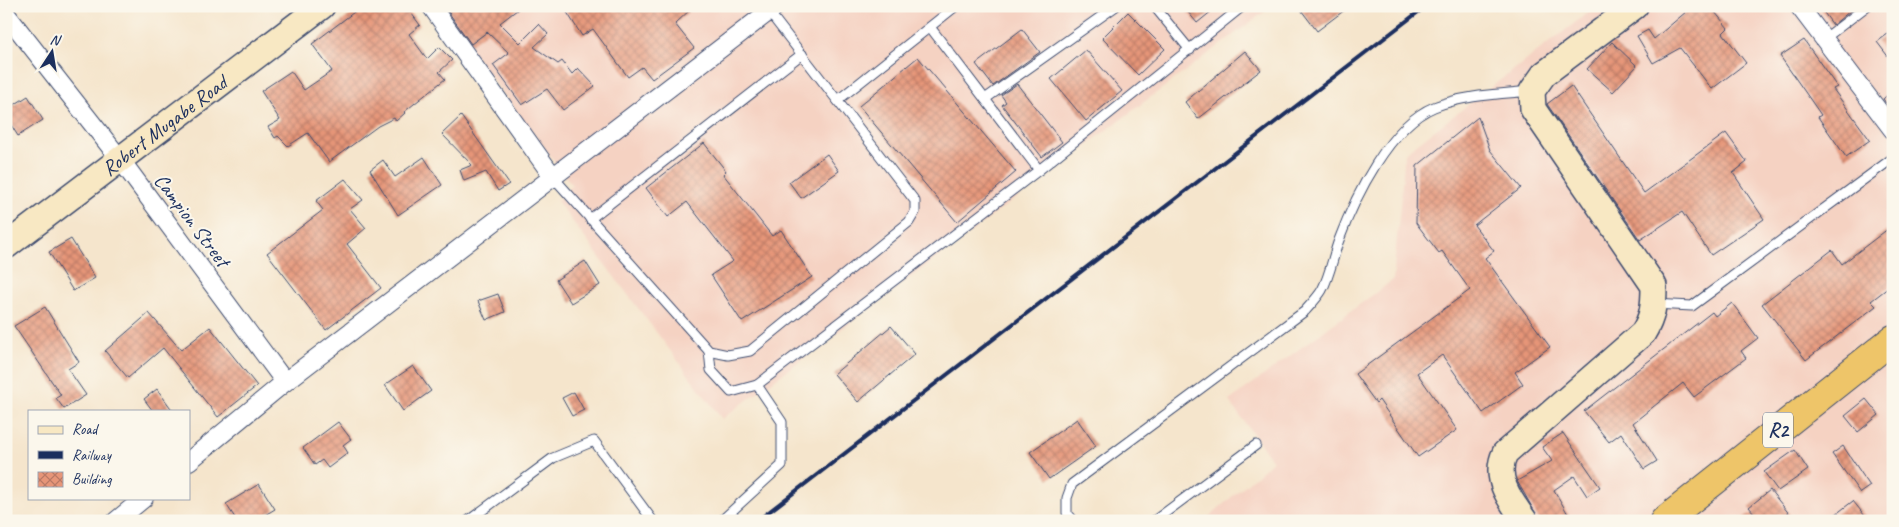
<svg xmlns="http://www.w3.org/2000/svg" width="1899" height="527" font-family="Caveat,sans-serif">
  <style>
    .built { fill: #f5d2c2 }
    .building { fill: url(#building-cross-hatch) }
    .lines { fill: none; stroke-linecap: round; stroke-linejoin: round }
    .lane-casing { stroke: #3c4a6e; stroke-width: 11 }
    .street-casing { stroke: #3c4a6e; stroke-width: 20 }
    .secondary-casing { stroke: #3c4a6e; stroke-width: 28 }
    .highway-casing { stroke: #3c4a6e; stroke-width: 30 }
    .lane { stroke: #fff; stroke-width: 9 }
    .street { stroke: #fff; stroke-width: 18 }
    .secondary { stroke: #f8e8c3; stroke-width: 25 }
    .highway { stroke: #eec569; stroke-width: 28 }
    .rail { stroke: #1b2f5e; stroke-width: 4 }
    .labels { text-anchor: middle; stroke-width: 4; stroke-linejoin: round; paint-order: stroke }
    .shield { fill: #fbf7ec; stroke: #5e6b89; stroke-width: 1 }
    .shield-label { font-size: 20px; font-weight: bold; fill: #1b2f5e }
    .street-label { font-size: 21px; fill: #1b2f5e; stroke: #fbf7ec }
  </style>
  <defs>
    <pattern id="building-cross-hatch" width="8" height="8" patternUnits="userSpaceOnUse" patternTransform="scale(1.25)"><rect width="8" height="8" fill="#e69578"/><path d="M0 0l8 8M0 8l8-8" fill="none" stroke="#ba7a66"/></pattern>
  </defs>
  <rect width="100%" height="100%" fill="#fbf7ec"/>
  <filter id="ink" filterUnits="userSpaceOnUse"><feTurbulence type="fractalNoise" baseFrequency=".02" numOctaves="2"/><feDisplacementMap in="SourceGraphic" scale="10" xChannelSelector="R" yChannelSelector="G"/><feConvolveMatrix kernelMatrix="1 2 1 2 8 2 1 2 1" color-interpolation-filters="sRGB"/></filter>
  <filter id="wash" filterUnits="userSpaceOnUse"><feTurbulence type="fractalNoise" baseFrequency=".0096" numOctaves="4" result="noise"/><feDisplacementMap in="SourceGraphic" scale="20" xChannelSelector="R" yChannelSelector="G"/><feGaussianBlur stdDeviation="1.12" result="paint"/><feColorMatrix in="noise" values="0 0 0 0 0 0 0 0 0 0 0 0 0 0 0 0 0 1.4 0 .05"/><feComposite in="paint" operator="in"/></filter>
  <g filter="url(#wash)">
    <rect width="100%" height="100%" fill="#f5e5cc"/>
    <!-- built -->
    <g class="built">
      <polygon points="438,6 1272,6 722,419 557,201 572,185"/>
      <polygon points="1597,6 1893,6 1893,521 1204,521 1273,461 1229,401 1393,280 1405,153"/>
    </g>
    <g id="blocks">
      <!-- building -->
      <g class="building">
        <polygon points="362,6 406,6 420,25 409,34 427,59 439,47 452,60 439,72 445,79 404,112 405,113 396,121 394,118 378,126 329,162 308,133 288,146 278,136 275,138 268,127 280,120 261,91 291,71 304,90 332,71 312,44"/>
        <polygon points="444,6 522,6 500,23 520,43 539,24 548,34 534,47 558,64 562,61 572,74 578,68 595,86 563,110 547,89 522,105 493,65 509,53 487,32 471,44"/>
        <polygon points="563,6 694,6 675,24 694,48 652,79 642,67 628,77 593,29 582,36"/>
        <polygon points="1183,6 1218,6 1197,23"/>
        <polygon points="1298,6 1350,6 1317,31"/>
        <polygon points="1693,6 1710,6 1728,28 1723,33 1746,63 1712,89 1680,48 1653,63 1637,36 1648,30 1654,39"/>
        <polygon points="1819,6 1856,6 1833,25"/>
        <polygon points="1128,12 1165,49 1138,75 1102,38"/>
        <polygon points="1022,29 1040,52 993,86 976,64"/>
        <polygon points="1893,30 1893,63 1877,42"/>
        <polygon points="1804,40 1837,87 1833,89 1870,140 1846,157 1818,117 1821,115 1780,56"/>
        <polygon points="1612,42 1637,66 1613,92 1587,69"/>
        <polygon points="1086,50 1122,91 1086,121 1051,79"/>
        <polygon points="1245,51 1261,70 1198,119 1185,102"/>
        <polygon points="918,57 1016,172 957,222 859,106"/>
        <polygon points="1017,84 1062,142 1042,157 1002,105 1006,102 1001,95"/>
        <polygon points="1571,86 1644,193 1726,133 1747,162 1733,173 1764,219 1711,255 1682,212 1640,240 1547,104"/>
        <polygon points="1893,90 1893,112 1883,99"/>
        <polygon points="28,96 43,120 18,136 6,117 6,110"/>
        <polygon points="461,116 509,184 498,191 486,172 464,181 460,170 472,165 442,134"/>
        <polygon points="1478,117 1490,150 1521,188 1474,225 1494,251 1485,258 1550,347 1515,372 1523,384 1483,413 1442,355 1417,373 1457,430 1418,457 1379,400 1376,403 1355,374 1470,290 1442,251 1439,253 1416,223 1417,166"/>
        <polygon points="704,143 726,171 723,174 772,236 781,230 812,277 742,322 711,275 733,261 687,202 668,217 646,188"/>
        <polygon points="827,154 839,171 801,198 789,182"/>
        <polygon points="424,157 442,185 398,215 370,170 383,160 395,177"/>
        <polygon points="345,179 363,200 350,209 366,228 347,244 381,288 326,330 267,253 323,210 316,201"/>
        <polygon points="1893,225 1893,284 1871,301 1876,306 1806,360 1762,304 1832,250 1842,264"/>
        <polygon points="71,239 95,278 73,291 49,252"/>
        <polygon points="585,261 600,285 571,303 556,280"/>
        <polygon points="498,294 505,312 486,320 478,301"/>
        <polygon points="1732,303 1758,338 1741,351 1746,358 1694,397 1683,383 1633,423 1657,461 1644,469 1621,433 1609,442 1584,411 1712,312 1715,316"/>
        <polygon points="45,307 79,362 68,369 86,395 64,409 56,398 61,395 14,326"/>
        <polygon points="149,313 181,350 210,327 257,386 218,417 163,348 128,378 105,351"/>
        <polygon points="891,326 915,354 858,402 834,374"/>
        <polygon points="413,366 431,391 403,411 385,385"/>
        <polygon points="157,389 173,411 153,411 144,399"/>
        <polygon points="574,392 584,410 572,416 562,398"/>
        <polygon points="1866,399 1879,415 1858,432 1845,416"/>
        <polygon points="1077,419 1096,446 1049,479 1030,452"/>
        <polygon points="338,422 351,439 343,445 348,453 328,468 322,460 315,465 303,448"/>
        <polygon points="1563,433 1600,487 1587,496 1574,476 1554,490 1572,521 1540,521 1517,481 1552,461 1542,447"/>
        <polygon points="1843,446 1870,486 1860,493 1832,454"/>
        <polygon points="1795,450 1808,470 1778,491 1764,472"/>
        <polygon points="259,484 275,509 255,521 237,521 226,504"/>
        <polygon points="1770,490 1795,521 1737,521 1754,513 1749,507"/>
        <polygon points="1853,501 1869,521 1827,521"/>
      </g>
    </g>
  </g>
  <g filter="url(#ink)">
    <use href="#blocks" fill-opacity="0" stroke="#3c4a6e" stroke-width="1"/>
    <g class="lines">
      <defs>
        <g id="lane">
          <polyline points="1154,6 1190,50"/>
          <polyline points="930,27 1039,170"/>
          <polyline points="1824,39 1867,6"/>
          <polyline points="985,99 1116,6"/>
          <polyline points="838,100 956,6"/>
          <polyline points="554,178 709,351 728,355 750,351 909,222 915,212 915,201 769,12"/>
          <polyline points="590,219 802,54"/>
          <polyline points="1654,304 1692,306 1893,158"/>
          <polyline points="709,351 711,370 731,392 757,385 1039,170 1243,6"/>
          <polyline points="468,521 553,458 594,441 653,521"/>
          <polyline points="721,521 782,465 782,422 757,385"/>
          <path d="M1074,521L1067,513V498L1072,484L1305,311C1311,304 1318,297 1322,290C1330,275 1333,256 1339,240C1355,197 1390,125 1434,107C1464,95 1500,94 1531,91"/>
          <polyline points="1154,521 1256,445"/>
        </g>
        <g id="street">
          <polyline points="431,6 554,178"/>
          <polyline points="1799,6 1893,130"/>
          <polyline points="6,14 120,159 285,382"/>
          <polyline points="189,461 285,382 776,6"/>
          <polyline points="116,521 144,498"/>
        </g>
        <g id="secondary">
          <path id="s1" d="M6,246L322,6"/>
          <path d="M1525,521C1510,500 1493,478 1505,453L1643,333C1653,317 1654,305 1654,286L1533,109L1532,91L1544,74L1635,6"/>
        </g>
        <polyline id="highway" points="1664,521 1893,339"/>
      </defs>
      <!-- lane casing -->
      <use href="#lane" class="lane-casing"/>
      <!-- street casing -->
      <use href="#street" class="street-casing"/>
      <!-- secondary casing -->
      <use href="#secondary" class="secondary-casing"/>
      <!-- highway casing -->
      <use href="#highway" class="highway-casing"/>
      <!-- lane -->
      <use href="#lane" class="lane"/>
      <!-- street -->
      <use href="#street" class="street"/>
      <!-- secondary -->
      <use href="#secondary" class="secondary"/>
      <!-- highway -->
      <use href="#highway" class="highway"/>
      <!-- rail -->
      <polyline class="rail" points="757,521 1426,6"/>
    </g>
  </g>
  <g class="labels">
    <!-- shield labels -->
    <rect class="shield" x="1763" y="412.5" width="30" height="35" rx="4"/>
    <g class="shield-label">
      <text x="1778" y="437">R2</text>
    </g>
    <!-- street labels -->
    <g class="street-label">
      <text dy="7" stroke="none"><textPath href="#s1" startOffset="199">Robert Mugabe Road</textPath></text>
      <text transform="translate(192 220) rotate(53)" y="7">Campion Street</text>
    </g>
  </g>
  <!-- margin -->
  <rect width="1899" height="527" fill="none" stroke="#fbf7ec" stroke-width="25"/>
  <!-- legend -->
  <rect x="28" y="410" width="162" height="90" fill="#fbf7ec" stroke="#a1a7b3"/>
  <rect x="38" y="426" width="25" height="8" fill="#f8e8c3" stroke="#a1a7b3"/>
  <text x="72" y="434" font-size="15" fill="#1b2f5e">Road</text>
  <rect x="38" y="451" width="25" height="8" fill="#1b2f5e" stroke="#a1a7b3"/>
  <text x="72" y="460" font-size="15" fill="#1b2f5e">Railway</text>
  <rect x="38" y="472" width="25" height="15" fill="url(#building-cross-hatch)" stroke="#a1a7b3"/>
  <text x="72" y="484" font-size="15" fill="#1b2f5e">Building</text>
  <!-- north arrow -->
  <g transform="translate(52 52) rotate(12)" stroke="#fbf7ec" stroke-width="4" paint-order="stroke">
  <path d="M0-4L9 19L0 12L-9 19Z" fill="#1b2f5e"/>
  <text y="-8" font-size="14" font-weight="bold" text-anchor="middle" fill="#1b2f5e">N</text>
  </g>
</svg>
